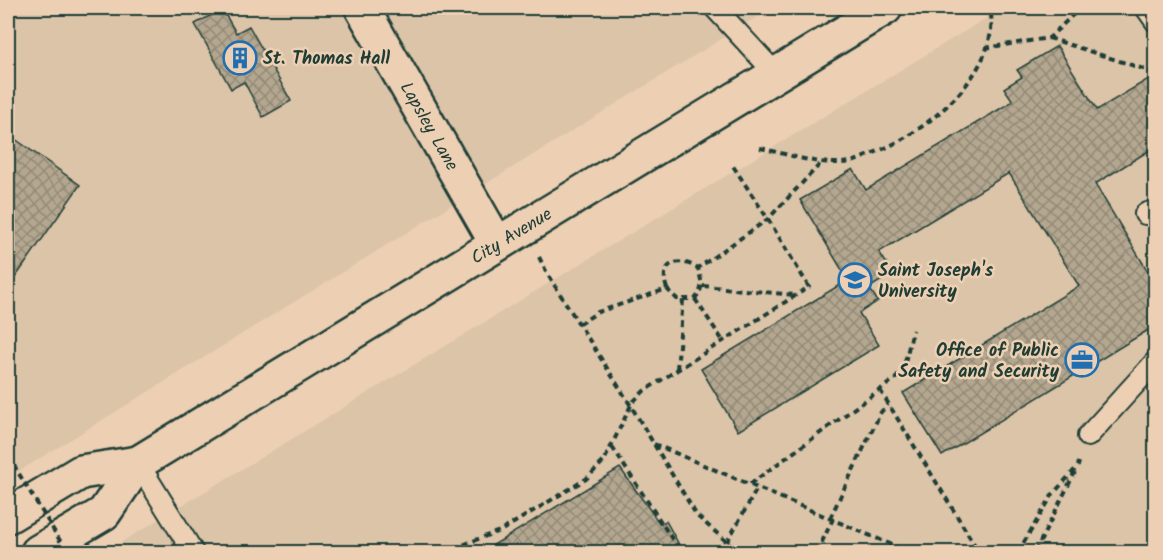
<svg xmlns="http://www.w3.org/2000/svg" width="1163" height="560" font-family="Kalam,sans-serif">
  <style>
    .built { fill: #dcc4a9 }
    .building { fill: url(#building-cross-hatch); stroke: #1f3d34; stroke-width: 1.5 }
    .lines { fill: none; stroke-linecap: round; stroke-linejoin: round }
    .lane-casing { stroke: #1f3d34; stroke-width: 24 }
    .street-casing { stroke: #1f3d34; stroke-width: 38 }
    .highway-casing { stroke: #1f3d34; stroke-width: 38 }
    .path { stroke: #1f3d34; stroke-width: 4; stroke-dasharray: 6 4.5; stroke-linecap: butt }
    .lane { stroke: #edd0b4; stroke-width: 20 }
    .street { stroke: #edd0b4; stroke-width: 33 }
    .highway { stroke: #edd0b4; stroke-width: 33 }
    .path-bridge { stroke: #1f3d34; stroke-width: 4; stroke-dasharray: 6 4.5; stroke-linecap: butt }
    .labels { text-anchor: middle; stroke-width: 5; stroke-linejoin: round; paint-order: stroke }
    .poi-label { font-size: 18px; font-weight: bold; fill: #1f3d34; stroke: #edd0b4; text-anchor: start }
    .street-label { font-size: 18px; fill: #1f3d34; stroke: #edd0b4 }
  </style>
  <defs>
    <pattern id="building-cross-hatch" width="8" height="8" patternUnits="userSpaceOnUse" patternTransform="scale(1.5)"><rect width="8" height="8" fill="#b4a790"/><path d="M0 0l8 8M0 8l8-8" fill="none" stroke="#928976"/></pattern>
  </defs>
  <rect width="100%" height="100%" fill="#edd0b4"/>
  <filter id="ink" filterUnits="userSpaceOnUse"><feTurbulence type="fractalNoise" baseFrequency=".0167" numOctaves="2"/><feDisplacementMap in="SourceGraphic" scale="12" xChannelSelector="R" yChannelSelector="G"/><feConvolveMatrix kernelMatrix="1 2 1 2 8 2 1 2 1" color-interpolation-filters="sRGB"/></filter>
  <g filter="url(#ink)">
    <!-- built -->
    <g class="built">
      <polygon points="8,8 772,8 8,478"/>
      <polygon points="1003,8 1155,8 1155,552 105,552"/>
    </g>
    <!-- building -->
    <g class="building">
      <polygon points="222,9 236,33 249,26 291,101 263,117 244,82 231,89 195,24"/>
      <polygon points="1057,46 1097,110 1155,75 1155,147 1095,184 1155,283 1155,326 942,456 903,393 1079,286 1009,173 879,252 893,273 869,288 878,301 859,313 879,345 738,431 701,369 848,280 800,200 853,169 866,190 1013,101 1004,88 1022,77 1017,70"/>
      <polygon points="8,134 80,185 8,288"/>
      <polygon points="620,468 660,524 666,521 683,552 482,552"/>
    </g>
    <g class="lines">
      <defs>
        <g id="lane">
          <polyline points="715,8 776,74"/>
          <polyline points="1146,8 1156,22"/>
          <polyline points="1145,214 1156,210"/>
          <polyline points="1088,436 1156,361"/>
          <polyline points="138,463 193,552"/>
        </g>
        <g id="street">
          <path id="s1" d="M362,8L497,244"/>
        </g>
        <g id="highway">
          <path id="s2" d="M8,516L81,472L138,463L885,8"/>
          <polyline points="38,552 104,513 138,463"/>
        </g>
      </defs>
      <!-- lane casing -->
      <use href="#lane" class="lane-casing"/>
      <!-- street casing -->
      <use href="#street" class="street-casing"/>
      <!-- highway casing -->
      <use href="#highway" class="highway-casing"/>
      <!-- path -->
      <g class="path">
        <polyline points="1049,38 1156,73"/>
        <polyline points="985,48 1049,38 1080,8"/>
        <path d="M760,148C789,154 820,167 850,162C857,161 864,157 871,154C924,135 1003,71 990,8"/>
        <polyline points="539,257 548,275 631,406 697,516 733,547 745,552"/>
        <polyline points="703,286 795,295"/>
        <path d="M667,289C658,263 677,256 698,268"/>
        <polyline points="695,299 723,341"/>
        <path d="M579,324L598,312L667,289L677,299H695C705,287 701,281 698,268L768,219L821,163"/>
        <polyline points="677,369 683,300"/>
        <polyline points="880,390 979,552"/>
        <polyline points="654,444 909,552"/>
        <polyline points="612,447 676,545 685,552"/>
        <polyline points="750,484 896,378 903,370 913,330"/>
        <polyline points="830,518 881,412 888,404"/>
        <polyline points="727,542 758,487"/>
        <polyline points="444,552 502,530 586,479 604,461 632,403 644,391 809,287 768,219 731,163"/>
        <polyline points="817,552 833,519"/>
        <polyline points="1018,552 1053,494 1078,466 1079,462"/>
        <polyline points="1035,552 1075,472"/>
      </g>
      <!-- lane -->
      <use href="#lane" class="lane"/>
      <!-- street -->
      <use href="#street" class="street"/>
      <!-- highway -->
      <use href="#highway" class="highway"/>
      <!-- path-bridge -->
      <polyline class="path-bridge" points="8,456 67,552"/>
    </g>
  </g>
  <!-- icons -->
  <defs>
    <symbol id="building-ring" viewBox="-11 -11 22 22"><circle r="9.5" fill="#edd0b4" stroke="#1f6fb2" stroke-width="1.5"/><path d="M-4-6H4V6H1V3H-1V6H-4ZM-2.5-4.3h1.7v1.8h-1.7ZM.8-4.3h1.7v1.8H.8ZM-2.5-1h1.7V.8h-1.7ZM.8-1h1.7V.8H.8Z" fill="#1f6fb2"/></symbol>
    <symbol id="university-ring" viewBox="-11 -11 22 22"><circle r="9.5" fill="#edd0b4" stroke="#1f6fb2" stroke-width="1.5"/><path d="M0-5L7-2L0 1L-7-2ZM-4 1L0 2.5L4 1V4Q0 6-4 4Z" fill="#1f6fb2"/></symbol>
    <symbol id="office-ring" viewBox="-11 -11 22 22"><circle r="9.5" fill="#edd0b4" stroke="#1f6fb2" stroke-width="1.5"/><path d="M-6-3h4V-5.5h4V-3h4V5H-6ZM-1-4.5V-3h2v-1.5ZM-6 0V1H6V0Z" fill="#1f6fb2"/></symbol>
  </defs>
  <g fill-rule="evenodd">
    <use href="#building-ring" x="221" y="39" width="38" height="38"/>
    <use href="#university-ring" x="836" y="261" width="38" height="38"/>
    <use href="#office-ring" x="1063" y="341" width="38" height="38"/>
  </g>
  <g class="labels">
    <!-- poi labels -->
    <g class="poi-label">
      <text x="263" y="64">St. Thomas Hall</text>
      <text x="878" y="276">Saint Joseph's<tspan x="878" dy="21">University</tspan></text>
      <text x="1059" y="356" text-anchor="end">Office of Public<tspan x="1059" dy="21">Safety and Security</tspan></text>
    </g>
    <!-- street labels -->
    <g class="street-label">
      <text dy="6" stroke="none"><textPath href="#s1" startOffset="136">Lapsley Lane</textPath></text>
      <text dy="6" stroke="none"><textPath href="#s2" startOffset="580">City Avenue</textPath></text>
    </g>
  </g>
  <!-- margin -->
  <rect width="1163" height="560" fill="none" stroke="#edd0b4" stroke-width="30"/>
  <rect x="15" y="15" width="1133" height="530" fill="none" stroke="#1f3d34" stroke-width="2" filter="url(#ink)"/>
</svg>
